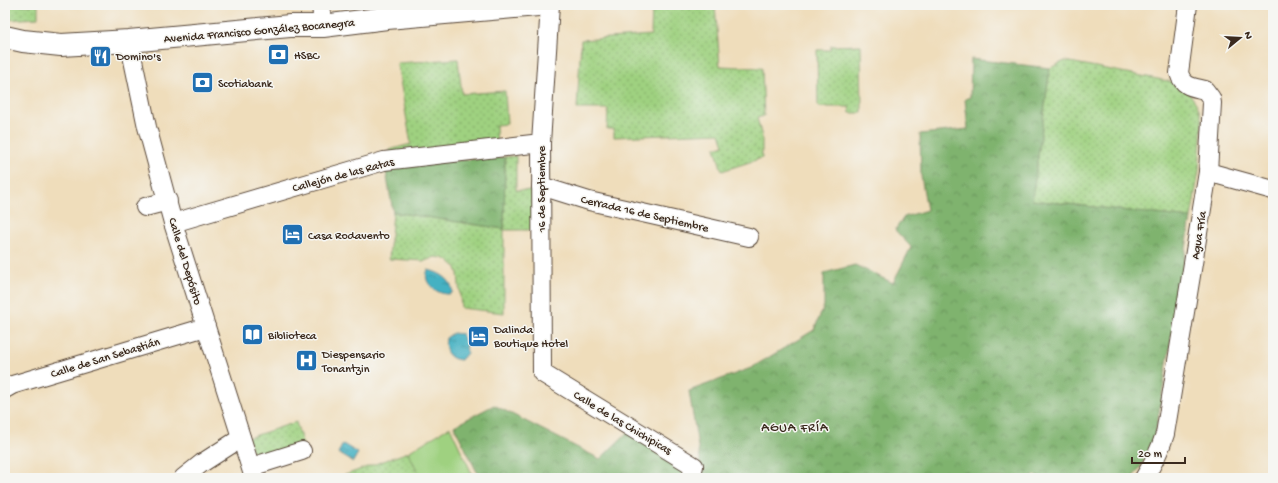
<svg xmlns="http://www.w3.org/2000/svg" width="1278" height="483" font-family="'Gochi Hand',sans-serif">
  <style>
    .grass { fill: url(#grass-dots); stroke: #6d7e4f }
    .forest { fill: url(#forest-crowns); stroke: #5d6e46 }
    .pitch { fill: #9fd180; stroke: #6d7e4f }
    .water { fill: url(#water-ripples); stroke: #406e70 }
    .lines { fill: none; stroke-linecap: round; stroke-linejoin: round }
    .minor-casing { stroke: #564536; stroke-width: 20 }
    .tertiary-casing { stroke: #564536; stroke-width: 24 }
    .minor { stroke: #fff; stroke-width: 18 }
    .tertiary { stroke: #fff; stroke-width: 22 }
    .labels { text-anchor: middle; stroke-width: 3; stroke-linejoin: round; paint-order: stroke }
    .street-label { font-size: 12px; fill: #3b2a1e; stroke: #f6f6f2 }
    .poi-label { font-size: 12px; fill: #3b2a1e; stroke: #f6f6f2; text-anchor: start }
    .neighbourhood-label { font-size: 13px; letter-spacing: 1px; fill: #3b2a1e; stroke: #f6f6f2 }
  </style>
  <defs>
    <pattern id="grass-dots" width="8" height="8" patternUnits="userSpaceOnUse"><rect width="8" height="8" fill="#9fd180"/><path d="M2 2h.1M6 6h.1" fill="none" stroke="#83aa68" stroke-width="1.8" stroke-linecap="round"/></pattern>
    <pattern id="forest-crowns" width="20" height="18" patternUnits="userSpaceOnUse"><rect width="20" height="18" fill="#7fb36e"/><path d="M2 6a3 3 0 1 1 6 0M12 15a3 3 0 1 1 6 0" fill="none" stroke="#69925a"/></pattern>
    <pattern id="water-ripples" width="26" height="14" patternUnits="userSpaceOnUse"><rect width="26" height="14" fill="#45b1c2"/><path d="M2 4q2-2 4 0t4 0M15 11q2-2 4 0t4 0" fill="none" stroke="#3b909d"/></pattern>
  </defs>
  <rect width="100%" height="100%" fill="#f6f6f2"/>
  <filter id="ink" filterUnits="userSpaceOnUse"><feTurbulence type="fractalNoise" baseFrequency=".025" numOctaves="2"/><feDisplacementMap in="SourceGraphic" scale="8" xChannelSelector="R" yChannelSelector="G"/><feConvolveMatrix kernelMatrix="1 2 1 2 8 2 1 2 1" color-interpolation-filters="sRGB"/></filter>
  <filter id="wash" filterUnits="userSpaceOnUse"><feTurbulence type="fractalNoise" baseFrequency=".012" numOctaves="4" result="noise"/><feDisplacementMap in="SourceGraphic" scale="16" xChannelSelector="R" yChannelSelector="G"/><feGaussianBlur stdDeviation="0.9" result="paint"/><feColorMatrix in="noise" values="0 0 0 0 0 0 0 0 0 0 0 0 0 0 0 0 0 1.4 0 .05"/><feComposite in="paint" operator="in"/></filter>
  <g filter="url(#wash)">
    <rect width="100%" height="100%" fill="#efddbb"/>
    <!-- grass -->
    <g class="grass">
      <polygon points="5,5 38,5 38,18 5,20"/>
      <polygon points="652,5 715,5 720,66 762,68 764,116 757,118 762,137 762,158 722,171 715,148 724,145 720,133 614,137 614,129 607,129 608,109 577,109 581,40 651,35"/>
      <polygon points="861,45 862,113 850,113 849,107 818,107 817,50 830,50 831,46"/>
      <polygon points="458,59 462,94 505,91 507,124 496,125 497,151 392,163 389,150 411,144 397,63"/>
      <path d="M1065,61L1173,82C1190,93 1198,100 1202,121L1199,171L1191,218L1032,200L1050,68Z"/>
      <polygon points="516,156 516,190 535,191 538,230 504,230 504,313 461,308 458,273 455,266 449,261 443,258 435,257 425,261 389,259 393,212 504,229 505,157"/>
      <polygon points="296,422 303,445 256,460 248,438"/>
      <polygon points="408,452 421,478 337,478"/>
    </g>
    <!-- forest -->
    <g class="forest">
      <path d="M971,59L1050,68L1032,200L1191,218L1156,431C1151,448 1144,464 1132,478H1045L1033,475V478H696L700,459L689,391L751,368L814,330L824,306V273L855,265L893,283L911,247L895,230L904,217L927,210L921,176L920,134L968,129L965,99L970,97Z"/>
      <polygon points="505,157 504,229 393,212 385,166"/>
      <polygon points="494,405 600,459 630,430 689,466 686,478 480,478 454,426"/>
    </g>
    <!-- pitch -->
    <polygon class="pitch" points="450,427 474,478 421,478 408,452"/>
    <!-- water -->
    <g class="water">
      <path d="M428,270C439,272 454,280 452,293C444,297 430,289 427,280C426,277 426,274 428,270Z"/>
      <path d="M453,333L462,334L466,343L467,353L461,360C447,359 444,350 446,338Z"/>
      <polygon points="343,444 358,453 353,462 338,453"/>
    </g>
  </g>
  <g filter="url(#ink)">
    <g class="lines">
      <defs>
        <g id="minor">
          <polyline points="321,5 323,26"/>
          <polyline points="550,5 541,143 542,373 694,466 691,478"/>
          <polyline points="129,41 147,127 173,223 254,478"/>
          <polyline points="1208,172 1273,190"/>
          <polyline points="541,186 589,201 749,237"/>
          <polyline points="145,207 168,201"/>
          <polyline points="173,223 384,161 541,143"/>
          <polyline points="5,389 12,385 206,327"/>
          <polyline points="251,467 302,451"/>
          <polyline points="183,478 202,463 241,438"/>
          <path d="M1144,478C1153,464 1160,450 1165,434L1208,172L1212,103L1211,98L1205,90C1193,87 1183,87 1179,73L1188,5"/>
        </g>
        <polyline id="tertiary" points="5,37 23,41 61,45 129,41 290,26 323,26 387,18 538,5"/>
      </defs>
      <!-- minor casing -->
      <use href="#minor" class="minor-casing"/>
      <!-- tertiary casing -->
      <use href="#tertiary" class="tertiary-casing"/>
      <!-- minor -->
      <use href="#minor" class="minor"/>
      <!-- tertiary -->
      <use href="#tertiary" class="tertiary"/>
    </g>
  </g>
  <!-- icons -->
  <defs>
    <symbol id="bank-square" viewBox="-11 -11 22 22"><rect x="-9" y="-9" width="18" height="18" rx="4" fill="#1f6fb2" stroke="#f6f6f2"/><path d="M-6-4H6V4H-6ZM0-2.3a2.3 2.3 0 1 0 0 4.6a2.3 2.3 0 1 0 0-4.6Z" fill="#fff"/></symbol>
    <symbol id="restaurant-square" viewBox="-11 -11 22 22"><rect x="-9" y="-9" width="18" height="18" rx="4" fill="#1f6fb2" stroke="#f6f6f2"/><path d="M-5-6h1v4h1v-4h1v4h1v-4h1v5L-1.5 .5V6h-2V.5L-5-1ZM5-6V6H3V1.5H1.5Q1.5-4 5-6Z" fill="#fff"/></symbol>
    <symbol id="hotel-square" viewBox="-11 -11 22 22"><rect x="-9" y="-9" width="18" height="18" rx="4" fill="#1f6fb2" stroke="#f6f6f2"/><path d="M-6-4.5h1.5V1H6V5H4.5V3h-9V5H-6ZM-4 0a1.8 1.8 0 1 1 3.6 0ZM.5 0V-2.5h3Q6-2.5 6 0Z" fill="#fff"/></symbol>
    <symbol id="library-square" viewBox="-11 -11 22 22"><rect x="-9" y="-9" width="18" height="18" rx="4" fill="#1f6fb2" stroke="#f6f6f2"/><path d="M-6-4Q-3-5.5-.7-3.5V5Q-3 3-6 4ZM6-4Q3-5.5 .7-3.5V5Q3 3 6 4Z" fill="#fff"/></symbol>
    <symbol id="hospital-square" viewBox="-11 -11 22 22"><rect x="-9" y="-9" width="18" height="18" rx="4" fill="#1f6fb2" stroke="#f6f6f2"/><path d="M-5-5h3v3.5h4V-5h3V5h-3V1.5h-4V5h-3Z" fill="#fff"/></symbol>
  </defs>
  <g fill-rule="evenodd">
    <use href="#bank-square" x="266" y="42" width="25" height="25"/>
    <use href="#restaurant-square" x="88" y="44" width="25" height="25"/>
    <use href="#bank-square" x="190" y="70" width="25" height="25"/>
    <use href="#hotel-square" x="280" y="222" width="25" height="25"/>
    <use href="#library-square" x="240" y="322" width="25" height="25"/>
    <use href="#hotel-square" x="466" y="324" width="25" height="25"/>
    <use href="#hospital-square" x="294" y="348" width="25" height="25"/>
  </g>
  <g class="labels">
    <!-- street labels -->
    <g class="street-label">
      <text transform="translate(259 30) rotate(-5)" y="4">Avenida Francisco González Bocanegra</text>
      <text transform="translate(343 174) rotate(-15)" y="4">Callejón de las Ratas</text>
      <text transform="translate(541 189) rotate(-90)" y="4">16 de Septiembre</text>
      <text transform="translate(645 213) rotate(13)" y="4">Cerrada 16 de Septiembre</text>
      <text transform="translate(1198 235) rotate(-81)" y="4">Agua Fría</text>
      <text transform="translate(186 261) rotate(73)" y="4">Calle del Depósito</text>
      <text transform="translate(105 357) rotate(-17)" y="4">Calle de San Sebastián</text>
      <text transform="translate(623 422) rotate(31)" y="4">Calle de las Chichipicas</text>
    </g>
    <!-- poi labels -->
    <g class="poi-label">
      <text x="294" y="59">HSBC</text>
      <text x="116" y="60">Domino's</text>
      <text x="218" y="87">Scotiabank</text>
      <text x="308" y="239">Casa Rodavento</text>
      <text x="494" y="333">Dalinda<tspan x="494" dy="14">Boutique Hotel</tspan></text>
      <text x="268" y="339">Biblioteca</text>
      <text x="322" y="358">Diespensario<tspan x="322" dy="14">Tonantzin</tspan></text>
    </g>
    <!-- neighbourhood labels -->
    <g class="neighbourhood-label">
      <text x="795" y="431">AGUA FRÍA</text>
    </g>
  </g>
  <!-- margin -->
  <rect width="1278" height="483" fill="none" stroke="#f6f6f2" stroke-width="20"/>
  <!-- north arrow -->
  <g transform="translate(1240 38) rotate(72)" stroke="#f6f6f2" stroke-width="3" paint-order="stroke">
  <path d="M0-3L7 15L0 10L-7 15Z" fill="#3b2a1e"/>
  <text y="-6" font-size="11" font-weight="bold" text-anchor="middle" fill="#3b2a1e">N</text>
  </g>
  <!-- scale -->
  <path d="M1132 457v6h53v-6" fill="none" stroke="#3b2a1e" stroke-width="2"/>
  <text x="1138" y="457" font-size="12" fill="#3b2a1e" stroke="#f6f6f2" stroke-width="3" paint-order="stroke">20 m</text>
</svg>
